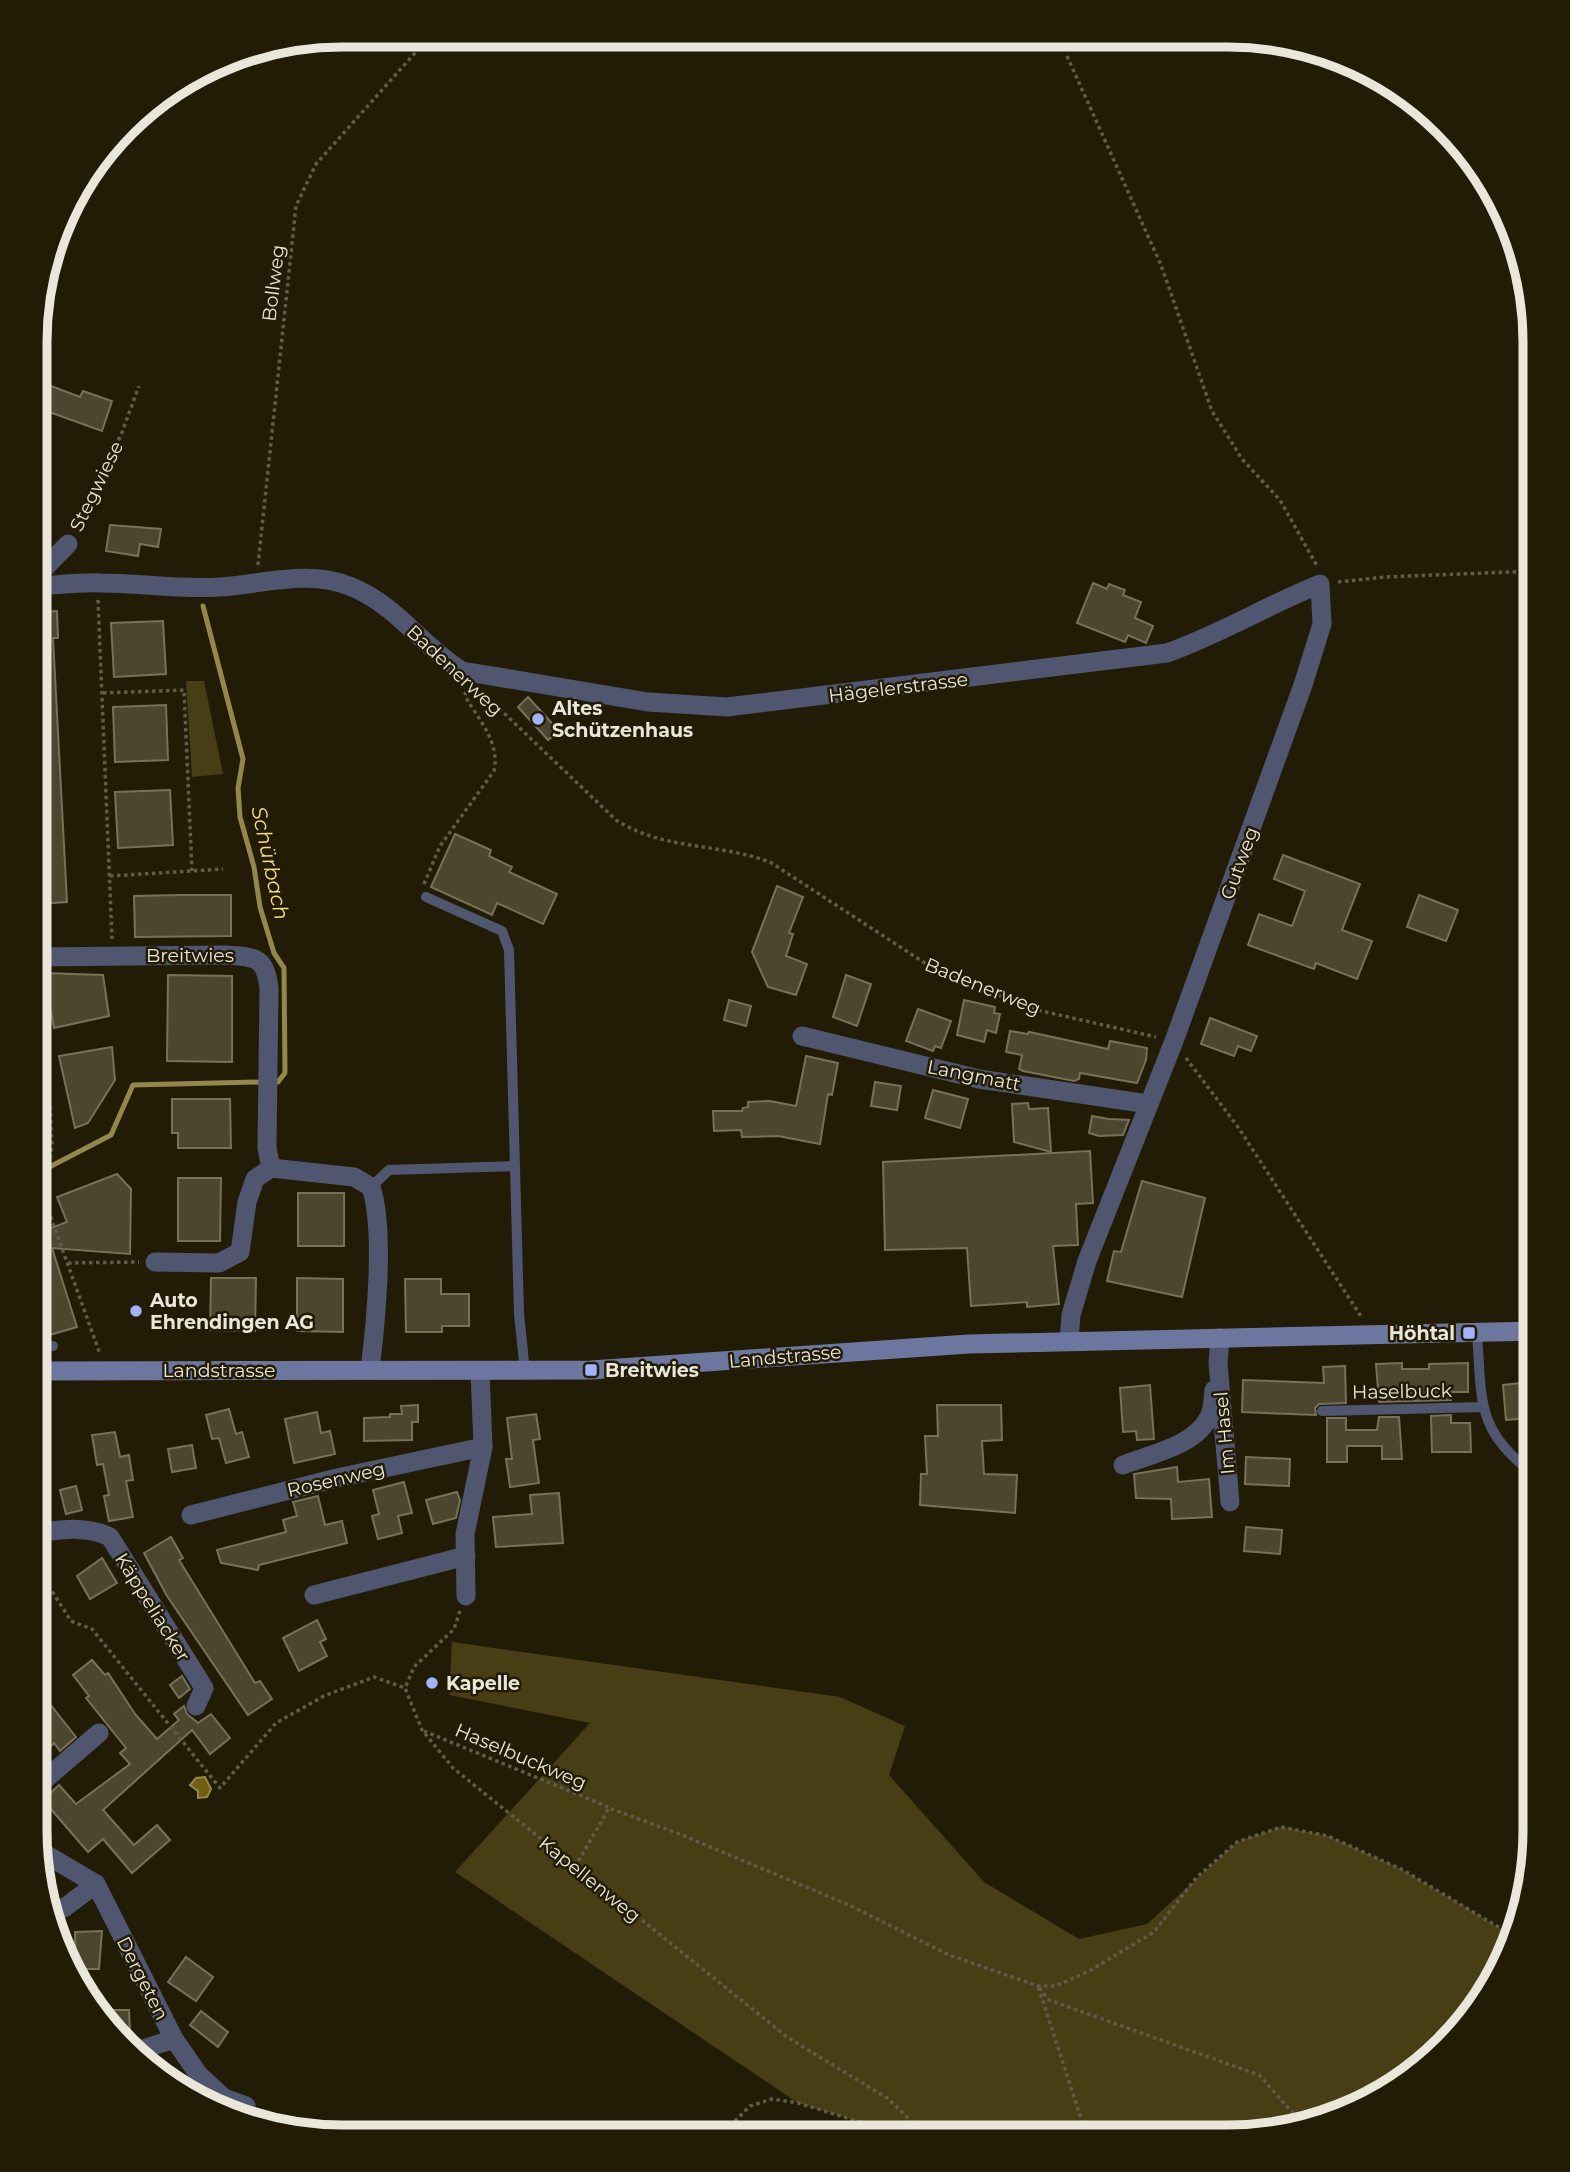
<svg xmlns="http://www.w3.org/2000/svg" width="1570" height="2172" font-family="Montserrat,sans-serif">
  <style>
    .green { fill: #483e16 }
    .water { fill: #6f5e0e; stroke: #94874b; stroke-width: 2 }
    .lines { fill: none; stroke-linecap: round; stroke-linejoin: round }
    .stream { stroke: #94874b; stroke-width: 5 }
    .building { fill: #4c462f; stroke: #777159; stroke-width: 2 }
    .path { stroke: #615b49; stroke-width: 3.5; stroke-dasharray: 3.5 3.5; stroke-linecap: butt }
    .service { stroke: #50566f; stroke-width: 10 }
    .minor { stroke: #50566f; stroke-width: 19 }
    .secondary { stroke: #6d769e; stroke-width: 19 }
    .poi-dot { fill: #a3b2fd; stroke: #221c07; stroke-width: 2.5 }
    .labels { text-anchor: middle; stroke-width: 5; stroke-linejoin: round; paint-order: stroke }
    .street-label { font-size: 19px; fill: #eae6d9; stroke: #221c07 }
    .poi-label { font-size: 19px; font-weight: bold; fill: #eae6d9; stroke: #221c07; text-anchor: start }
    .water-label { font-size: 21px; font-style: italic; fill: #f9df7b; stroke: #221c07 }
    .rim { fill: none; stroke: #eae6d9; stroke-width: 9 }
  </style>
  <rect width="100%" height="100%" fill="#221c07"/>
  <!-- green -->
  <g class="green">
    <polygon points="186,681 204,681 223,774 192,777"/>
    <polygon points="452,1642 840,1697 905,1726 889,1775 984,1882 1079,1939 1147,1924 1237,1842 1281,1827 1328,1836 1403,1870 1515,1937 1483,2001 1431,2060 1364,2105 1228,2137 906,2136 798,2103 455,1872 590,1723 449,1695"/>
  </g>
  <!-- water -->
  <polygon class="water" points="205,1777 211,1789 207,1797 198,1798 198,1791 190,1785 196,1778"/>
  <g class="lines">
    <!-- stream -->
    <g class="stream">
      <polyline points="203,606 243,759 238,788 240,817 254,867 260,907 274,953 284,968 285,1073 278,1082"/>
      <polyline points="36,1174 111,1135 133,1085 260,1082"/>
    </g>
  </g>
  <!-- building -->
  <g class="building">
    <polygon points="38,381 80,397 83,391 112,401 102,431 38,408"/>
    <polygon points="110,525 161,529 158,547 140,544 138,556 106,551"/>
    <polygon points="1093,583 1107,589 1109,584 1125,590 1123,595 1141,602 1135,618 1153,626 1146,643 1128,635 1125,642 1077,623"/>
    <polygon points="57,611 58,638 53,638 67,902 37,904 37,612"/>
    <polygon points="163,621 166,674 114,677 111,623"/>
    <polygon points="528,697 559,731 548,740 518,707"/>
    <polygon points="166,705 168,760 115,762 113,707"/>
    <polygon points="170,790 173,845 118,848 115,792"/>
    <polygon points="455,834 491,850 489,856 512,867 509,872 557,894 543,924 497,903 492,915 431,887"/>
    <polygon points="1283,855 1360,884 1342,930 1372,941 1357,979 1316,963 1314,969 1248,945 1259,914 1292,926 1305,891 1274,879"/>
    <polygon points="777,886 803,897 789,933 793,934 786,956 807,964 796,995 768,987 752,952"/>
    <polygon points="180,895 231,895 231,936 135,937 134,896"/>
    <polygon points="1419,895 1458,910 1446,941 1407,927"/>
    <polygon points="44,973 103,975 109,1016 54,1028"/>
    <polygon points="168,975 232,976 232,1062 167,1061"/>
    <polygon points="846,975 871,984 857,1026 833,1017"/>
    <polygon points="729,1000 751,1006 746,1026 724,1020"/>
    <polygon points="964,1000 995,1007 994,1013 1000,1014 996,1033 987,1030 984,1042 957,1035"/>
    <polygon points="918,1009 951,1021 941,1048 935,1046 933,1051 906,1041"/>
    <polygon points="1210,1018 1257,1036 1251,1051 1238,1046 1234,1056 1201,1044"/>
    <polygon points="1010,1031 1028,1034 1029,1032 1108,1049 1110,1041 1147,1048 1146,1060 1137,1083 1080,1073 1079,1079 1074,1081 1023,1071 1019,1069 1022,1055 1006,1052"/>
    <polygon points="112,1047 115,1080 88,1123 75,1128 59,1056"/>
    <polygon points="806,1056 838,1063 832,1095 828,1094 820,1144 778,1136 742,1137 741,1130 714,1131 713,1111 742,1111 743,1108 748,1107 748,1102 770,1101 796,1106"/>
    <polygon points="875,1082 901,1086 897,1110 871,1106"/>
    <polygon points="933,1090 968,1099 960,1128 925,1118"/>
    <polygon points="172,1099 230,1099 231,1148 178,1148 178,1133 172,1133"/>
    <polygon points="1028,1103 1029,1109 1048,1108 1051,1152 1014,1142 1012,1104"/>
    <polygon points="1092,1116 1109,1119 1129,1120 1123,1135 1099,1136 1089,1133"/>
    <polygon points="1090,1151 1093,1203 1076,1204 1078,1245 1053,1246 1059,1304 1027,1307 1027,1302 971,1306 967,1248 885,1250 883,1162"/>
    <polygon points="117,1174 131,1189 130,1254 52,1248 77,1327 36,1339 36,1303 41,1302 36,1289 36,1209 46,1230 67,1222 57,1197"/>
    <polygon points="178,1178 221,1178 220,1241 178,1241"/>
    <polygon points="1142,1181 1205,1198 1182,1297 1107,1281 1114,1251 1121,1252"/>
    <rect x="298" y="1193" width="46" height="53"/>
    <polygon points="211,1278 256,1278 255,1331 210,1330"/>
    <polygon points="297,1278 343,1279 343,1332 297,1331"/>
    <polygon points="405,1279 441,1279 441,1294 469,1294 469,1326 442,1326 442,1332 406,1332"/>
    <polygon points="1402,1363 1402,1369 1429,1369 1429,1364 1468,1363 1468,1392 1451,1392 1451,1400 1379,1402 1376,1364"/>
    <polygon points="1345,1366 1346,1403 1319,1404 1315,1408 1316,1415 1242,1412 1243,1380 1324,1383 1323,1367"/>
    <polygon points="1530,1382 1533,1418 1506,1420 1503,1385"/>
    <polygon points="1150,1385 1154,1439 1137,1440 1136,1431 1123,1432 1120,1388"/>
    <polygon points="418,1405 418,1422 412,1422 412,1440 364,1441 364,1418 390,1417 390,1414 402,1414 401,1406"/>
    <polygon points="937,1405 1001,1405 1002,1440 982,1441 984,1474 1017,1475 1015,1513 920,1505 921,1474 927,1474 925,1436 938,1436"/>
    <polygon points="229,1409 236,1434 242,1432 249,1457 226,1463 219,1438 212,1439 206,1415"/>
    <polygon points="317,1412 321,1433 330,1431 335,1454 294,1463 285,1419"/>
    <polygon points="536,1414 540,1439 533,1440 539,1483 510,1487 506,1459 512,1459 507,1418"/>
    <polygon points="1451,1415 1451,1423 1470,1423 1471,1452 1432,1452 1431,1416"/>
    <polygon points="1379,1417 1399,1417 1402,1459 1382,1459 1382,1446 1347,1446 1347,1462 1327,1462 1327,1418 1346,1418 1346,1430 1377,1430"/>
    <polygon points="115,1432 120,1457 129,1455 133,1480 126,1481 133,1517 109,1521 104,1496 109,1495 103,1464 97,1465 92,1435"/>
    <polygon points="192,1445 196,1468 172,1472 168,1449"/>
    <polygon points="1246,1457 1290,1459 1289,1486 1245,1484"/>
    <polygon points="1177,1467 1178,1482 1209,1479 1212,1517 1172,1519 1171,1499 1136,1498 1134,1474"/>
    <polygon points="404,1482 412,1513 398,1516 402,1533 378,1539 372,1516 379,1514 373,1490"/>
    <polygon points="76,1486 82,1510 66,1514 60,1490"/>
    <polygon points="457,1492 460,1500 456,1518 433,1524 426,1500"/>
    <polygon points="559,1493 563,1543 496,1547 493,1517 532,1514 530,1495"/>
    <polygon points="318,1496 325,1525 342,1521 347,1543 259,1565 258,1570 221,1563 217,1550 286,1532 283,1520 297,1516 293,1502"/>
    <polygon points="1246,1527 1282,1530 1280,1554 1244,1551"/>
    <polygon points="171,1537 183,1558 179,1560 255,1683 260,1681 272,1699 248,1715 167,1596 144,1553"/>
    <polygon points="102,1558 117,1583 90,1599 77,1576"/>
    <polygon points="317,1620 326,1639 320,1642 327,1656 299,1671 283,1638"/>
    <polygon points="92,1660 105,1675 108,1673 135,1714 157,1739 179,1720 174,1714 184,1706 187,1714 198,1723 211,1714 230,1738 210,1754 192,1730 103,1810 134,1845 157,1825 170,1840 132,1873 103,1839 88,1852 43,1800 59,1785 76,1804 130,1764 120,1753 126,1748 86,1698 89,1696 73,1675"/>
    <polygon points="182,1676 190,1689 179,1698 170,1685"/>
    <polygon points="46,1699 76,1737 60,1751 54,1743 51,1746 35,1728 35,1708"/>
    <polygon points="102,1931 99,1969 76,1969 75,1932"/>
    <polygon points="186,1957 213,1977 196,2001 168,1982"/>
    <polygon points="106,2010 129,2010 130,2032 112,2033 99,2014 106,2014"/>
    <polygon points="201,2011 228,2032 218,2047 190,2025"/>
  </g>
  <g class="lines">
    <!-- path -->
    <g class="path">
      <polyline points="1067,56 1161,265 1212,411 1242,459 1280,500 1317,566"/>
      <polyline points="75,528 121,435 139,386"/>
      <polyline points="258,565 296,206 316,164 431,35"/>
      <polyline points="1338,582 1385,577 1535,571"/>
      <polyline points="98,600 112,939"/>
      <polyline points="103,693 184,690 192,871"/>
      <path d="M484,694L616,820C665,851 715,842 770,862L934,969L1033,1009L1156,1037"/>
      <polyline points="110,876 223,869"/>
      <path d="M424,884L440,846L494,771C500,743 480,721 466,698L465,691"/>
      <polyline points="1186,1058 1238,1127 1362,1318"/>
      <polyline points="36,1059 50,1107 52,1145 45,1201 100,1354"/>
      <polyline points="36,1153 51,1138"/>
      <polyline points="68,1263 139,1262"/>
      <polyline points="35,1583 48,1585 71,1621 92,1629 220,1788 276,1723 324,1696 374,1677 405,1688"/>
      <polyline points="460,1611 454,1629 414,1667 405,1688 422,1730 453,1768 787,2037 887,2098 927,2136"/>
      <polyline points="424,1731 608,1807"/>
      <polyline points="575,1867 609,1808 677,1833 849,1905 949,1955 1038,1986 1056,1986 1089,1971 1154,1932 1196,1878 1237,1842 1281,1827 1328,1836 1403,1870 1515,1937"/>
      <polyline points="262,2111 326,2134"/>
      <polyline points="720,2136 750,2106 772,2099 798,2103 906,2136"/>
      <polyline points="1087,2137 1038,1986 1049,2000 1259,2075 1299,2120"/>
    </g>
    <!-- service -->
    <g class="service">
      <polyline points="426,897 502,931 509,950 519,1314 525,1371"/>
      <polyline points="371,1187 389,1170 515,1166"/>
      <path d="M1477,1333C1482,1399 1475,1431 1534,1474"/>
      <polyline points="36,1346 53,1346"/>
      <polyline points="1322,1411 1483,1407"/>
    </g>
    <!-- minor -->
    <g class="minor">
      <polyline points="37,576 68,544"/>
      <path d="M37,586C58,585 80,582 102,583C140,583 181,590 220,587C264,584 309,569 352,587C396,605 423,647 462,671L648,702L727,707L1167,653C1220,634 1268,605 1320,584L1322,624L1303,685L1174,1041L1087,1261L1071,1315L1069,1340"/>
      <path d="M37,957L225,955C255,957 265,956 269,988L267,1148L271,1168"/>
      <polyline points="802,1036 979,1079 1148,1104"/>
      <path d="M155,1262L219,1263L240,1252L247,1202L255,1179L271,1168L354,1177L371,1187C385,1230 376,1322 370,1369"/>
      <polyline points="1220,1338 1218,1363 1230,1502"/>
      <path d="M1123,1465C1151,1454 1195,1446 1209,1417C1213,1410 1213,1399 1214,1390"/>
      <polyline points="191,1515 337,1478 483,1447"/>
      <path d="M36,1533C59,1530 88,1525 110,1537L204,1688L196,1706"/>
      <polyline points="314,1595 466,1556"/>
      <polyline points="466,1596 465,1534 483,1447 480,1371"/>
      <polyline points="35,1788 99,1733"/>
      <polyline points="40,1851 96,1884 174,2039 199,2075 224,2098 246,2106"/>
      <polyline points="54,1909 64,1908 96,1884"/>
      <polyline points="134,2052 174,2039"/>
    </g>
    <!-- secondary -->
    <polyline class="secondary" points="36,1371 591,1370 969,1344 1535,1331"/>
  </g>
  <!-- markers -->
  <g class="poi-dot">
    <circle cx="538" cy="719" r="7"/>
    <circle cx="136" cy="1311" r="7"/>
    <rect x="1462" y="1326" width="14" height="14" rx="3.5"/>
    <rect x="584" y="1363" width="14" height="14" rx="3.5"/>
    <circle cx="432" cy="1683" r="7"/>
  </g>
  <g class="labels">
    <!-- street labels -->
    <g class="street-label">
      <text transform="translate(273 283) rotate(-83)" y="7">Bollweg</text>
      <text transform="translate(96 486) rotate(-64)" y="7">Stegwiese</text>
      <text transform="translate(455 670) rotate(43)" y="7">Badenerweg</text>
      <text transform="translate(898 687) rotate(-7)" y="7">Hägelerstrasse</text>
      <text transform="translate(1239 863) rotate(-70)" y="7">Gutweg</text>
      <text x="190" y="962">Breitwies</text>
      <text transform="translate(983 986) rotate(22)" y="7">Badenerweg</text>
      <text transform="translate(974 1075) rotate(11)" y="7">Langmatt</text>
      <text transform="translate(785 1356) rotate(-5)" y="7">Landstrasse</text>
      <text x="219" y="1377">Landstrasse</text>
      <text transform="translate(1402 1391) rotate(-1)" y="7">Haselbuck</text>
      <text transform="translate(1224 1433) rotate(-95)" y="7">Im Hasel</text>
      <text transform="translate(336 1479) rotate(-13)" y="7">Rosenweg</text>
      <text transform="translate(153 1607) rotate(58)" y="7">Käppeliacker</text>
      <text transform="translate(521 1756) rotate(23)" y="7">Haselbuckweg</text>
      <text transform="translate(590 1879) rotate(39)" y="7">Kapellenweg</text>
      <text transform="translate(143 1978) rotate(63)" y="7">Dergeten</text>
    </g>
    <!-- poi labels -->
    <g class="poi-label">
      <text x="552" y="715">Altes<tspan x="552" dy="22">Schützenhaus</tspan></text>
      <text x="150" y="1307">Auto<tspan x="150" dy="22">Ehrendingen AG</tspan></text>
      <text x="1455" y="1340" text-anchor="end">Höhtal</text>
      <text x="605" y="1377">Breitwies</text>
      <text x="446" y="1690">Kapelle</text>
    </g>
    <!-- water labels -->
    <g class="water-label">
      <text transform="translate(270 863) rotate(78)" y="7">Schürbach</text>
    </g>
  </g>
  <!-- crop -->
  <path d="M0 0H1570V2172H0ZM342 47H1228A295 295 0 0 1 1523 342V1830A295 295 0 0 1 1228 2125H342A295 295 0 0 1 47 1830V342A295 295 0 0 1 342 47Z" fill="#221c07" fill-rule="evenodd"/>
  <path class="rim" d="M342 47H1228A295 295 0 0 1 1523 342V1830A295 295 0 0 1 1228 2125H342A295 295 0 0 1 47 1830V342A295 295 0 0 1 342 47Z"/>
</svg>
